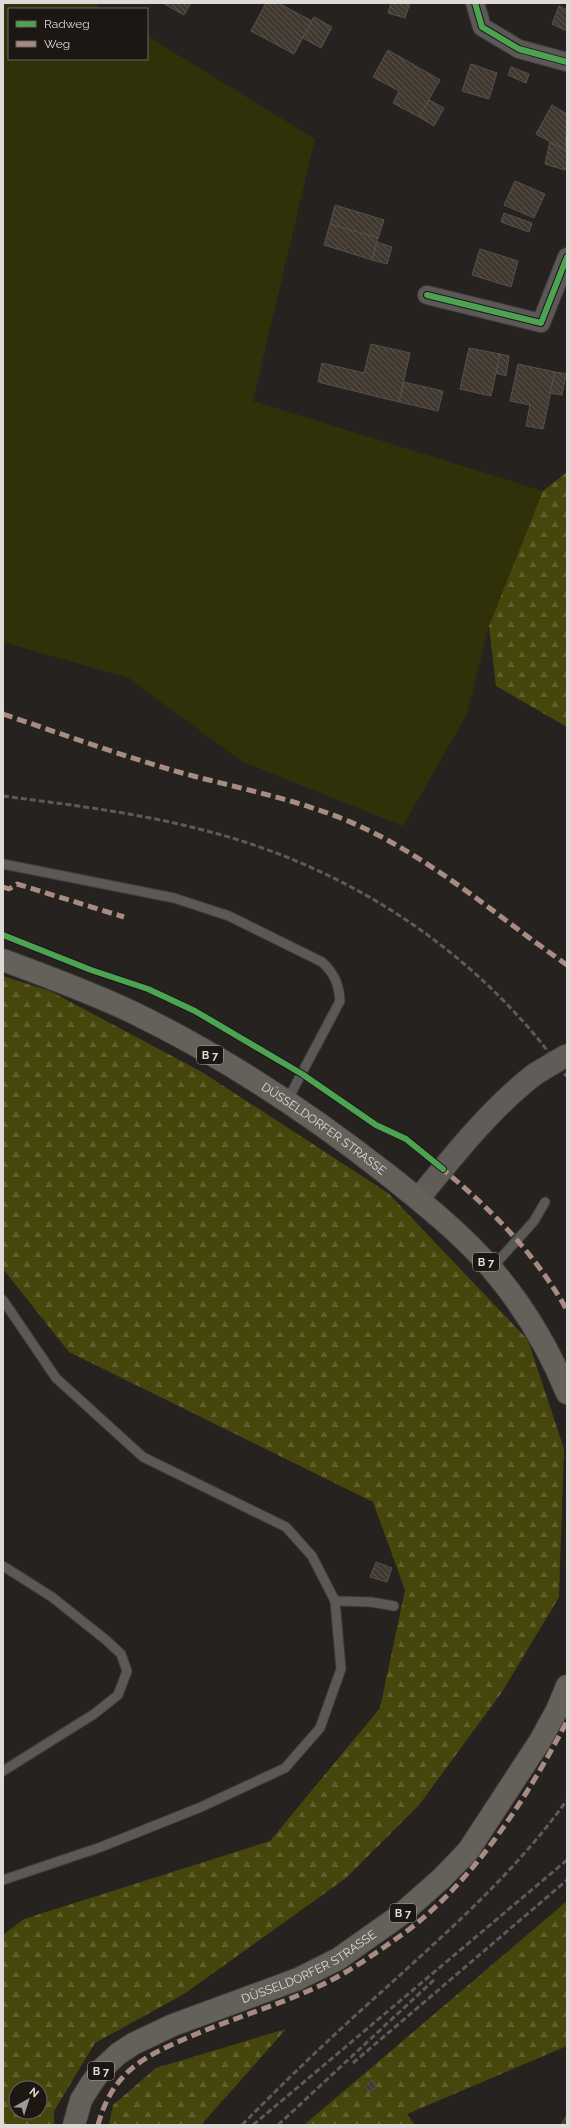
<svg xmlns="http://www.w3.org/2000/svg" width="570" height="2128" font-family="Raleway,sans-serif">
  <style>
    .grass { fill: #313109 }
    .forest { fill: url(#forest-firs); fill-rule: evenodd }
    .building { fill: url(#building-back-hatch); stroke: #54524f }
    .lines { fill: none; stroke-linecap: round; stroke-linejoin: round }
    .lane-casing { stroke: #403c3a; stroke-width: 11 }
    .street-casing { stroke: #403c3a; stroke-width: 20 }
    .secondary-casing { stroke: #403c3a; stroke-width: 24 }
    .primary-casing { stroke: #403c3a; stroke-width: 24 }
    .lane { stroke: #5b5857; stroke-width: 9 }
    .street { stroke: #5b5857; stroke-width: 18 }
    .secondary { stroke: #605d59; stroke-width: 22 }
    .primary { stroke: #64615a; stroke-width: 22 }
    .rail { stroke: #5d5b5a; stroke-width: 3; stroke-dasharray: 6 3; stroke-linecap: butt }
    .secondary-bridge-casing { stroke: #403c3a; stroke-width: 24; stroke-linecap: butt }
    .secondary-bridge { stroke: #605d59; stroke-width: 22 }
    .quiet { stroke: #a88b81; stroke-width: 5; stroke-dasharray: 10 5; stroke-linecap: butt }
    .cycleway-casing { stroke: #1d1714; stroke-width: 8 }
    .cycleway { stroke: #4ca352; stroke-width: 6 }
    .labels { text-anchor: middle; stroke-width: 3.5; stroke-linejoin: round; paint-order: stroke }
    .shield { fill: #1d1714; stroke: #a4a09d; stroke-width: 1 }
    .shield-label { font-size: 11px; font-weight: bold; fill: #dedad8 }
    .street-label { font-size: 12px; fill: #dedad8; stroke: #1d1714 }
  </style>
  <defs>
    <pattern id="forest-firs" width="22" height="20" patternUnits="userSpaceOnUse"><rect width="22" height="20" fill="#46460c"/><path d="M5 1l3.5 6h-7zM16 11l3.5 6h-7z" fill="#60602f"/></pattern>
    <pattern id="building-back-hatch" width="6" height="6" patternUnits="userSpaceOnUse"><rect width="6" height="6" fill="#413830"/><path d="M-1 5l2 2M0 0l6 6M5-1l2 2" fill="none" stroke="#5c544d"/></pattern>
  </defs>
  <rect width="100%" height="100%" fill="#25221f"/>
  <!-- grass -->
  <polygon class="grass" points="3,3 99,3 98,6 103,9 9,9 9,59 147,59 147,36 315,139 253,401 543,491 489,626 467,714 403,826 241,761 129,678 3,642"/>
  <!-- forest -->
  <g class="forest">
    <polygon points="567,472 567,727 496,686 489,626 543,491"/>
    <path d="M3,976L50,991L202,1072L388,1193L528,1340L564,1449L559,1597L502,1692L419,1805L346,1878L184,1994L95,2043L54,2111V2125H3V1935L24,1919L270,1841L380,1708L405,1590L373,1502L69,1352L3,1269ZM16,2088H40V2112H16Z"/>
    <polygon points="567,1901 567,2046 407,2114 415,2125 304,2125"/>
    <polygon points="286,2029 201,2125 109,2125 113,2105 156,2068"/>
  </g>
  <!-- building -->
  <g class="building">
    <polygon points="163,3 191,3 184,15"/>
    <polygon points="266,3 278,3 312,21 294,54 251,31"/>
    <polygon points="391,3 410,3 405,18 388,13"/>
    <polygon points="559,6 567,10 567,31 552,24"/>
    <polygon points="314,17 332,27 321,48 303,38"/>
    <polygon points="388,50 440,80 419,117 393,103 399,91 373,77"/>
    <polygon points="471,64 497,73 489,99 462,91"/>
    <polygon points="511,67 529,74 526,83 508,75"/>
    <polygon points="429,100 444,108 434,126 419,117"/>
    <polygon points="552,105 567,114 565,150 536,134"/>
    <polygon points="550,142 567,151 567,164 565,170 545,164"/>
    <polygon points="515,181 545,194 534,218 504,205"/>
    <polygon points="335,205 384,220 378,238 330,224"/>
    <polygon points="504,213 532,223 529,232 501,222"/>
    <polygon points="330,224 378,238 372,260 324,245"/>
    <polygon points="377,242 392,247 387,264 372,260"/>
    <polygon points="480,249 518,261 511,287 472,275"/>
    <polygon points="371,344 410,353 399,402 318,382 322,363 364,373"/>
    <polygon points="469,348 500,354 491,396 460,389"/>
    <polygon points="500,354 509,356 506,376 496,373"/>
    <polygon points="518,364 555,372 543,429 526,426 530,405 510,401"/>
    <polygon points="555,372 566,374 562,395 550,393"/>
    <polygon points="404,382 443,391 438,411 399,402"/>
    <polygon points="376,1562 392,1568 387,1582 370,1577"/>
    <polygon points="372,2080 377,2086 370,2092 365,2087"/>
    <polygon points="567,2115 567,2125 561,2125"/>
  </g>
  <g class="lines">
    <defs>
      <g id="lane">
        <path d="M3,864L174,898L229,916L322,962C334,973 339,984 340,1001L287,1101"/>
        <polyline points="492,1268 534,1221 545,1202"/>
        <polyline points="3,1300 56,1378 143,1457 286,1527 312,1556 335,1601 341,1669 320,1728 285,1768 201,1807 101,1847 3,1880"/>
        <polyline points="3,1566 52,1597 106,1640 121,1654 127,1671 118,1695 94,1714 3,1771"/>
        <polyline points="335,1601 371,1602 394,1606"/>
      </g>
      <g id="street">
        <polyline points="475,3 482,27 519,49 567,62"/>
        <polyline points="427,295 541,323 567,257"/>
      </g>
      <path id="secondary" d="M418,1199C454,1155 490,1109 535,1074"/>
      <g id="primary">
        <path id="s1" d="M3,960C46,976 90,992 132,1012C223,1056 309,1113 388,1175C422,1202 463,1235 491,1268C522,1304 549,1349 567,1393"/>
        <path id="s2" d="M74,2125L81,2100L91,2084L102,2069L118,2054L133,2044L173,2025L298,1979L338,1959L399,1916L442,1878L468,1851L540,1741L557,1710L567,1686"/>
      </g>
    </defs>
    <!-- lane casing -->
    <use href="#lane" class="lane-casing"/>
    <!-- street casing -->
    <use href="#street" class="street-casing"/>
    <!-- secondary casing -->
    <use href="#secondary" class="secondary-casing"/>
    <!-- primary casing -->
    <use href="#primary" class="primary-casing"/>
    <!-- lane -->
    <use href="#lane" class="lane"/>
    <!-- street -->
    <use href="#street" class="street"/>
    <!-- secondary -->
    <use href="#secondary" class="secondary"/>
    <!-- primary -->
    <use href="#primary" class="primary"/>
    <!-- rail -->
    <g class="rail">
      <path d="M3,796C71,805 140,813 207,831C351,868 481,954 567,1077"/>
      <polyline points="353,2063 567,1880"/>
      <path d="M242,2125C286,2080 331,2037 378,1995C445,1934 514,1874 567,1800"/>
      <polyline points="253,2125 567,1860"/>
      <polyline points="278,2125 435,1979"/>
    </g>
    <defs>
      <polyline id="secondary-bridge" points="535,1074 567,1055"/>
    </defs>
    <!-- secondary-bridge casing -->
    <use href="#secondary-bridge" class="secondary-bridge-casing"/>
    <!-- secondary-bridge -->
    <use href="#secondary-bridge" class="secondary-bridge"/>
    <!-- quiet -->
    <g class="quiet">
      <path d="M3,714C62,734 122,756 182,773C248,791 314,802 376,834C444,869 504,921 567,965"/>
      <polyline points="3,887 9,889 17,884 124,917"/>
      <path d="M440,1167C492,1210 533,1251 567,1310"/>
      <path d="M98,2125C103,2107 110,2091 123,2077C138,2060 160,2050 180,2041C224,2021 271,2008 315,1988C345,1975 373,1955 400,1936C472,1885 527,1798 567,1721"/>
    </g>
    <defs>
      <g id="cycleway">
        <polyline points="475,3 482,27 519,49 567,62"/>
        <polyline points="427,295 541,323 567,257"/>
        <polyline points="3,935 91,970 148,989 195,1011 302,1074 376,1125 406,1139 443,1169"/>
      </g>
    </defs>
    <!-- cycleway casing -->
    <use href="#cycleway" class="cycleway-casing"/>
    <!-- cycleway -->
    <use href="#cycleway" class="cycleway"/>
  </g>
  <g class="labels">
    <!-- shield labels -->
    <g class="shield">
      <rect x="197" y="1046" width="26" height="18" rx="3"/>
      <rect x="473" y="1253" width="26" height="18" rx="3"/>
      <rect x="390" y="1904" width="26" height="18" rx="3"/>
      <rect x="88" y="2062" width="26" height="18" rx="3"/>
    </g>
    <g class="shield-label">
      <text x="210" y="1059">B 7</text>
      <text x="486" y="1266">B 7</text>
      <text x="403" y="1917">B 7</text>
      <text x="101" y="2075">B 7</text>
    </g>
    <!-- street labels -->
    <g class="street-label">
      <text dy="4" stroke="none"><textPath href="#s1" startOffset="364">DÜSSELDORFER STRASSE</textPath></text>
      <text dy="4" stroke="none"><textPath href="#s2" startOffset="296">DÜSSELDORFER STRASSE</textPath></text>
    </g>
  </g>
  <!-- border -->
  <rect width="570" height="2128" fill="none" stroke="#dedad8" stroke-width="8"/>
  <!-- legend -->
  <rect x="8" y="8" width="140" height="52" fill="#1d1714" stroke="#6a6562"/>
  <rect x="16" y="21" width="20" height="6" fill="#4ca352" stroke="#6a6562"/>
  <text x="44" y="28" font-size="12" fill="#dedad8">Radweg</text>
  <rect x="16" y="41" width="20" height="6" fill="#a88b81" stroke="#6a6562"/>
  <text x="44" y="48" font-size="12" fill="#dedad8">Weg</text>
  <!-- north arrow -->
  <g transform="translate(28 2100) rotate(39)"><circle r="19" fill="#1d1714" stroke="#6a6562"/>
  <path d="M0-3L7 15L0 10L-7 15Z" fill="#9d9a97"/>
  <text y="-6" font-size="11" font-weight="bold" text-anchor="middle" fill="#dedad8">N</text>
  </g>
</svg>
